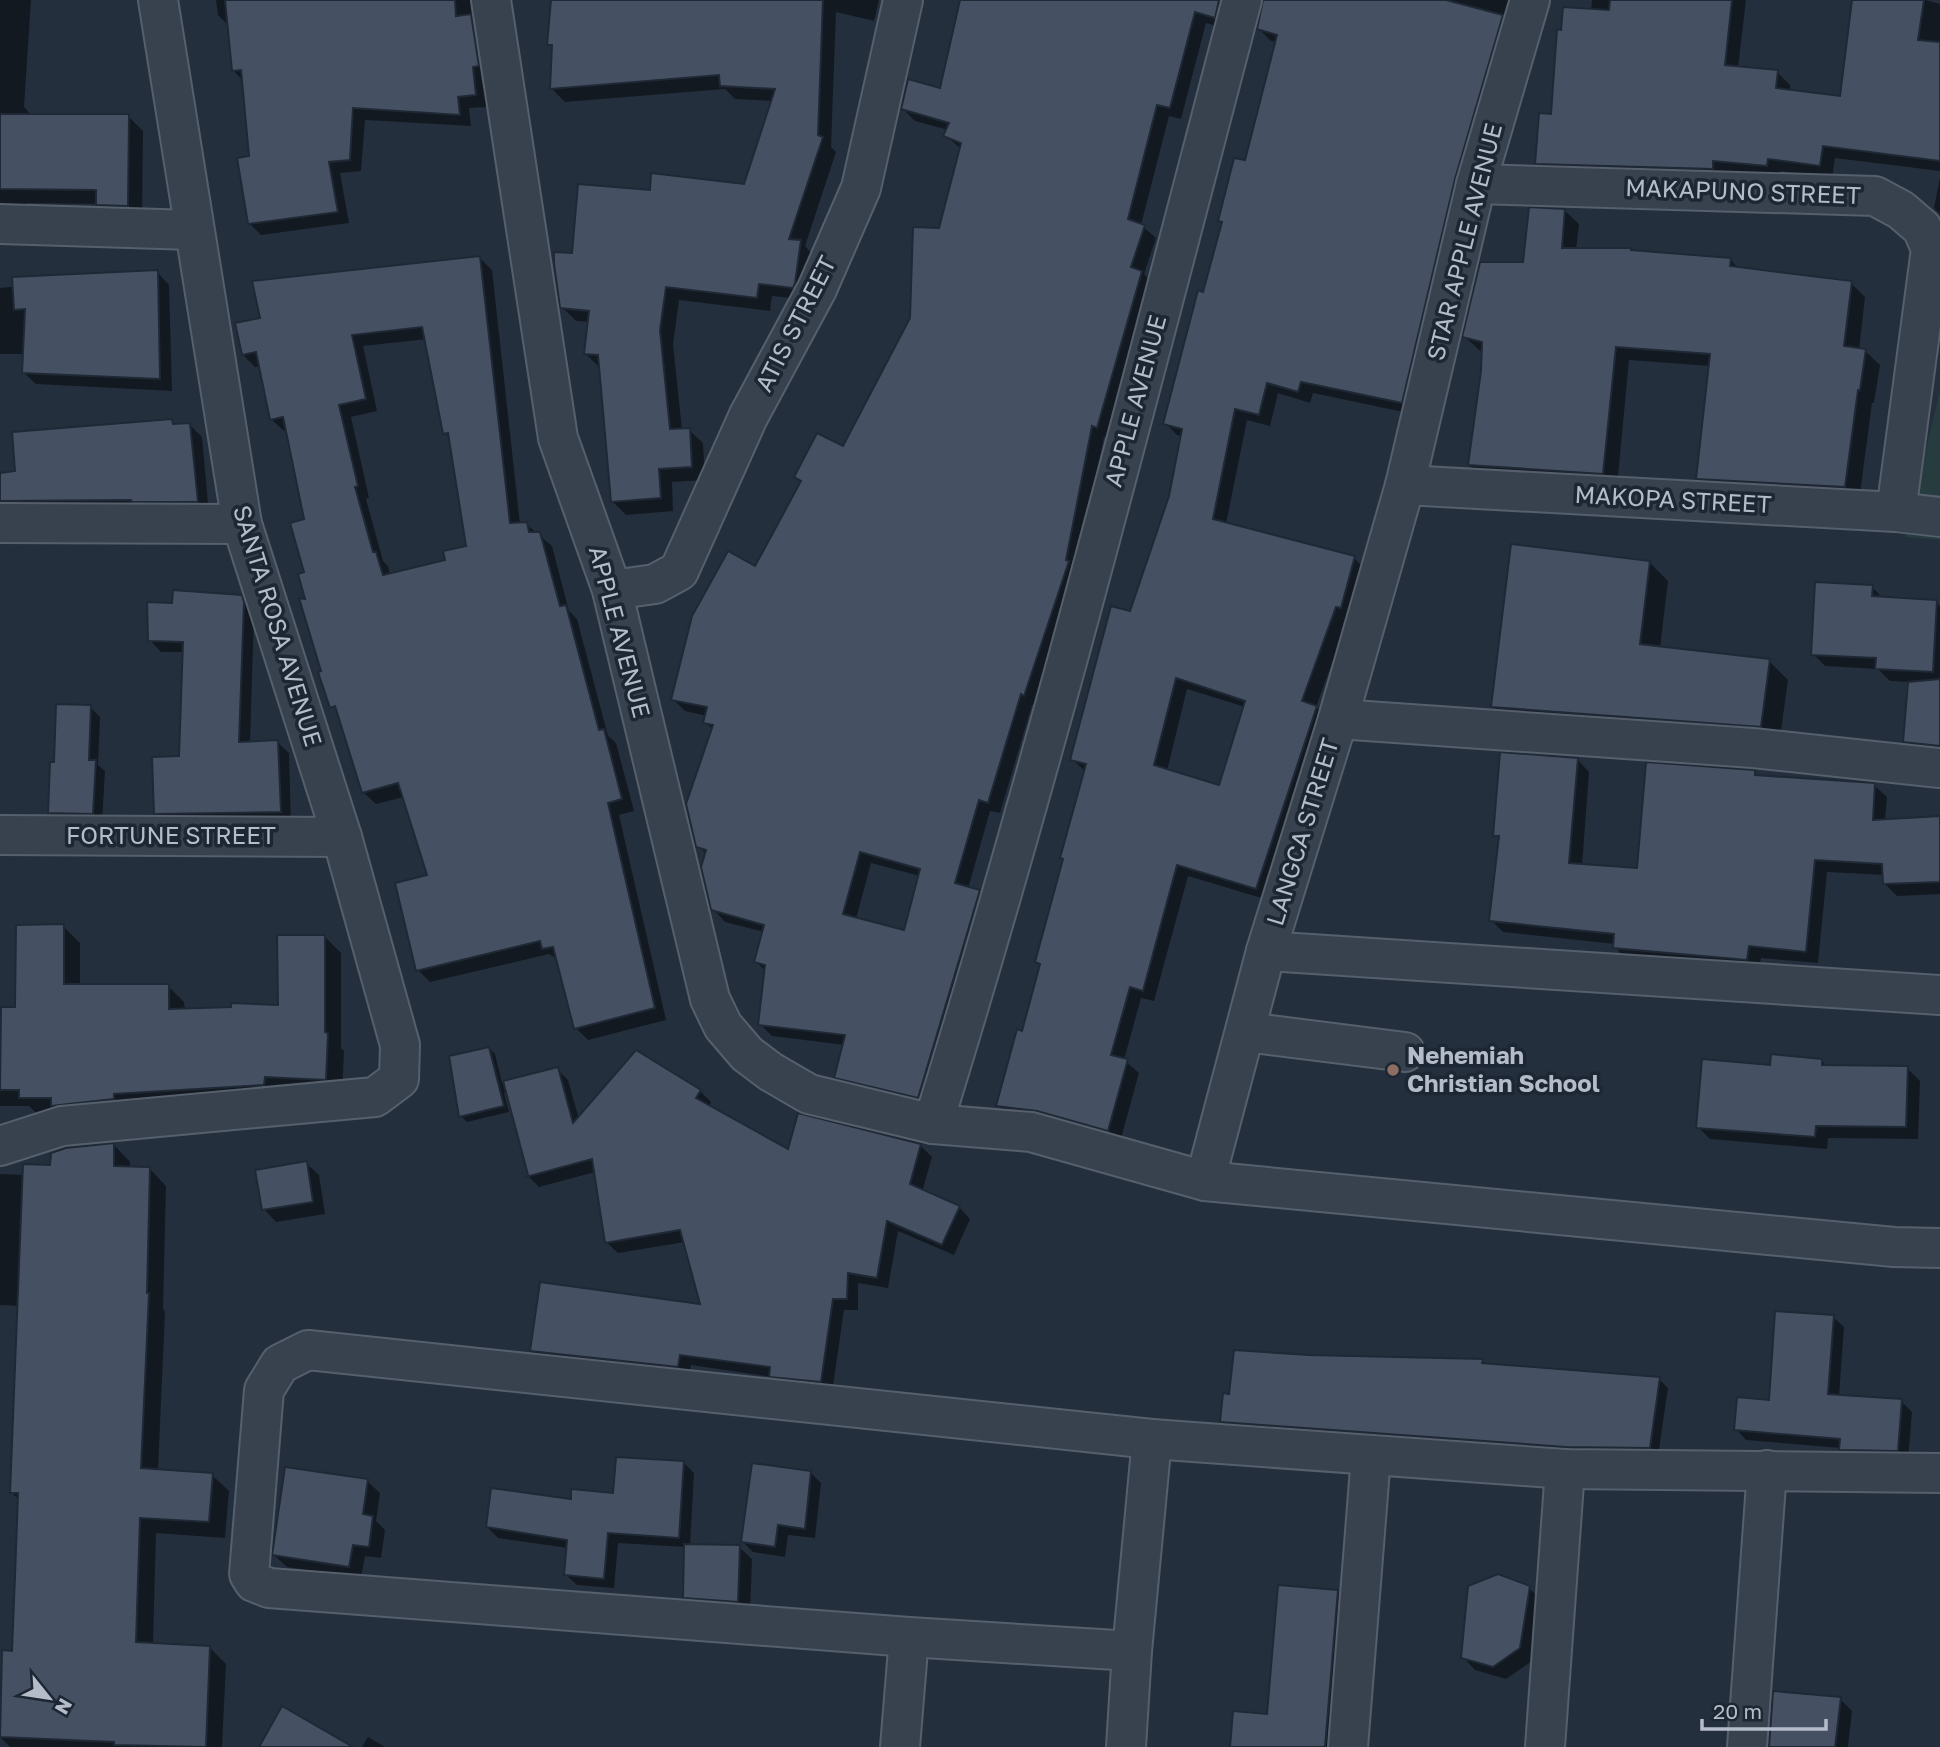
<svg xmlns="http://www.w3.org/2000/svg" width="1940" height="1747" font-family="'Golos Text',sans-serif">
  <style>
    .green { fill: #263c3f }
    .shadow { fill: #0007; fill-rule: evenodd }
    .building { fill: #455162; stroke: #1f2835; stroke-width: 2; fill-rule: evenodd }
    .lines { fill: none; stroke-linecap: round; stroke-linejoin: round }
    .minor-casing { stroke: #565f6c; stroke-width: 42 }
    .minor { stroke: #38414e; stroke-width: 38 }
    .education-dot { fill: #8d6e63; stroke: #1d2633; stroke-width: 2.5 }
    .labels { text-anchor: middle; stroke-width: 7; stroke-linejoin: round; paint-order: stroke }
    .street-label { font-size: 24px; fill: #b4bcc9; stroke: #1d2633 }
    .poi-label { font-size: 24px; font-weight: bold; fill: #b4bcc9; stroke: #1d2633; text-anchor: start }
  </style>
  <rect width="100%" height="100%" fill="#242f3e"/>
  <!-- green -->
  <polygon class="green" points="1940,391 1940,540 1905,537"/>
  <!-- shadow -->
  <g class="shadow">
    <polygon points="0,0 31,0 24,107 31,115 128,116 143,131 142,220 113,219 97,204 27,203 26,216 0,223"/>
    <polygon points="216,0 473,0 487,107 469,108 471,126 365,120 361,171 340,173 349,223 261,235 249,223 251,157 243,81 233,70 229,26 218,15"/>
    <polygon points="553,0 879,0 874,21 836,12 831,147 836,152 805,246 814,256 807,300 772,296 770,311 679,300 673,344 682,430 689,430 703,443 705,480 672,482 673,511 626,515 612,501 599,367 585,353 589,322 576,321 562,307 574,255 652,192 745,186 773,101 735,99 725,89 565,102 551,88 554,49 549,44"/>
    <path d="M962,0H1236L1226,29L1206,23L1181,119L1169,116L1141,225L1156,238L1144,274L1153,284L1109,438L1104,437L1077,572L1036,706L1032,705L1000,813L990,811L968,889L979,892L991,903L930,1109L848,1089L836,1077L845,1045L772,1036L760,1024L766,972L756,961L764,932L725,922L713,909L706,854L698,846L713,730L705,722L707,716L685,711L673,699L756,569L802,483L796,477L844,448L912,318L940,229L961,149L945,135L948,130L915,121L903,109L941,90ZM871,863L920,876L905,933L856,919Z"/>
    <path d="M1265,0H1512L1413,414L1313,393L1310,403L1278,393L1270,426L1247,420L1226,524L1354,558L1366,570L1316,707L1328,719L1268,900L1188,876L1154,1001L1141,998L1124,1060L1139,1073L1120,1142L1009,1117L998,1105L1023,1033L1042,967L1037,962L1086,772L1072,759L1131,613L1170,497L1183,437L1177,435L1165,423L1246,163L1277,42L1271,41L1259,29ZM1187,689L1245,707L1220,787L1167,771Z"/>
    <polygon points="1592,0 1746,0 1738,68 1777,72 1790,85 1790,92 1842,98 1854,0 1926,0 1940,4 1940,171 1835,158 1832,179 1781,171 1780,178 1550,176 1537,163 1553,116 1563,32 1591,11"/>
    <polygon points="1940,177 1940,214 1934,208"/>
    <polygon points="1564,210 1579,224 1576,250 1730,259 1739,269 1851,283 1865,297 1859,350 1865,351 1880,365 1874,403 1872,403 1859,501 1712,493 1698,478 1710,366 1629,360 1617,487 1484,479 1469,465 1483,352 1479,350 1464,336 1524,264"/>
    <path d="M480,258L492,270L520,524H526L552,546L569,611L577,619L608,736L616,743L634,811L619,815L666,1020L588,1040L576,1028L558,960L549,954L430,982L418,970L429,877L404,797L376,804L363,792L339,711L331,702L307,600L306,520L288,430L284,431L271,419L260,366L255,367L243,355ZM427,339L445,433L451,439L468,547L447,561L390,575L388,566L383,561L366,499L369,498L351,417L377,411L363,346Z"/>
    <polygon points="157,272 169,285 172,391 36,384 23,372 24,354 0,354 0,288"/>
    <polygon points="172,421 177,426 189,424 202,437 209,514 31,513 19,500"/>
    <polygon points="1650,563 1668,581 1660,648 1769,661 1788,680 1779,745 1512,725 1493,706"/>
    <polygon points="1872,587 1884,599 1936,602 1940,606 1940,756 1918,754 1905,741 1909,682 1890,681 1878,669 1825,666 1813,654"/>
    <polygon points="241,596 252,608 254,614 250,743 277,742 289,753 291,823 167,824 156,813 181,758 184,652 161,652 150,640 174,604"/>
    <polygon points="90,707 100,717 98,765 105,771 102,823 60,823 50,813 56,764"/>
    <polygon points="1577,759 1589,772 1582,866 1638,870 1754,772 1760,777 1874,785 1887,797 1885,821 1940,818 1940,894 1897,896 1885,884 1884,875 1827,872 1818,963 1761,958 1759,972 1627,960 1615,947 1615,944 1503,932 1491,920 1501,840 1495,835"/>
    <polygon points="63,926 80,943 80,985 168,986 184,1002 185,1010 280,1007 325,937 341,953 341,1048 344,1051 342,1095 37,1114 29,1106 0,1106 0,1056 17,1009"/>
    <polygon points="489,1048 495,1054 502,1083 557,1069 568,1080 579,1119 700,1091 711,1102 709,1107 789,1151 920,1145 932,1157 922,1192 959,1207 970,1219 954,1255 898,1231 888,1288 858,1283 858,1310 844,1310 832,1393 782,1387 772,1377 691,1365 689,1378 543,1362 532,1351 702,1306 685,1242 618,1253 606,1242 595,1172 539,1187 529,1177 530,1175 508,1093 504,1093 509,1112 467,1122 461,1116"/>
    <polygon points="1821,1060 1828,1067 1907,1068 1920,1081 1918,1139 1828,1138 1827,1149 1710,1139 1698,1127 1771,1067"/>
    <polygon points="114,1145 130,1162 130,1169 150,1169 166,1186 163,1309 165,1311 158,1471 212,1475 229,1491 225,1538 156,1533 153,1644 209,1647 226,1664 222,1747 10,1747 0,1737 3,1652 13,1653 19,1500 11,1492 19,1306 0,1305 0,1174 24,1175"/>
    <polygon points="306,1163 319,1175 325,1214 276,1222 264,1209"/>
    <polygon points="1833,1317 1844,1327 1839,1396 1901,1401 1912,1412 1908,1461 1852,1460 1841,1448 1746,1440 1736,1429 1771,1402"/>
    <polygon points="1309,1356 1482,1361 1486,1365 1659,1379 1668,1388 1658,1456 1231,1430 1222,1421 1231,1396"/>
    <polygon points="684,1463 694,1473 690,1546 739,1547 752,1559 750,1614 697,1610 685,1597 686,1547 618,1543 614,1588 577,1585 566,1575 568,1548 498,1538 487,1527 572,1501 615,1495"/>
    <polygon points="811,1473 821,1483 815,1538 788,1535 785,1557 753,1552 742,1541"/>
    <polygon points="367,1481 380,1493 376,1521 385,1530 381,1558 365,1556 361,1578 287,1567 274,1555"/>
    <polygon points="1529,1588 1541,1600 1532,1661 1506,1679 1475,1670 1463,1657"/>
    <polygon points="1338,1592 1362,1617 1351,1747 1232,1747 1268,1716"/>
    <polygon points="1840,1699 1852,1711 1848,1747 1770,1747"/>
    <polygon points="368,1737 385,1747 362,1747"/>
  </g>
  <!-- building -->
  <g class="building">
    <polygon points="225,0 455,0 456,16 471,14 479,66 473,67 476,95 458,97 460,115 353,108 350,160 329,162 338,212 248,224 237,158 249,156 241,70 232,71"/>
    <polygon points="551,0 823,0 818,135 823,137 789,239 801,240 795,283 793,288 759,284 757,298 666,287 660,330 670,429 690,428 692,467 659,469 661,498 611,502 598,355 584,354 589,311 560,308 554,264 554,252 572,253 578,184 650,190 651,173 744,184 775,89 720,86 719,75 550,89 552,45 547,45"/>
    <path d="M960,0H1219L1215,18L1195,12L1170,108L1157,105L1128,219L1145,225L1131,267L1142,271L1097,428L1092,426L1066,560L1069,561L1024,696L1021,694L988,803L979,800L955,883L980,890L918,1098L834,1078L845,1035L758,1025L765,965L754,962L764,925L711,910L701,867L706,850L696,847L686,804L713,725L703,723L707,707L671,700L692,616L728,551L755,566L801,481L794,477L817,433L843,446L910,318L913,227L939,228L961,143L943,136L949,123L901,109L908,79L940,88ZM860,852L920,869L904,930L843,914Z"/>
    <path d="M1263,0H1446L1503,15L1455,179L1402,403L1301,382L1298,392L1267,383L1259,415L1235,409L1213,519L1355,556L1341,608L1336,607L1302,701L1317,706L1256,889L1177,865L1143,991L1130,987L1111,1055L1128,1059L1108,1131L1037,1111L996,1106L1017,1029L1022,1031L1040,964L1035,962L1063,859L1060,858L1086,764L1070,760L1111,606L1130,611L1169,496L1182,429L1163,424L1198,290L1203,292L1222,222L1218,221L1234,158L1245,160L1277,35L1257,29ZM1176,678L1245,701L1219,785L1154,765Z"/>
    <polygon points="1610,0 1732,0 1725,65 1778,70 1776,88 1840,96 1852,0 1924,0 1918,40 1940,42 1940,161 1823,146 1820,166 1768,159 1767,166 1713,161 1713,169 1535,164 1539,113 1551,114 1557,29 1561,30 1563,7 1609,10"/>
    <polygon points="0,114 129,114 128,206 96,205 96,190 0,189"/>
    <polygon points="1529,207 1565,209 1562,248 1631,248 1631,250 1731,258 1730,266 1852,281 1844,346 1866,349 1860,390 1858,390 1845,487 1696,479 1710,354 1616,347 1603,474 1468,465 1481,371 1482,342 1462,337 1480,262 1523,262"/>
    <path d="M480,256L510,523L527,522L529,532H540L560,606L566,605L599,730L604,729L622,799L608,803L655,1008L574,1029L553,947L542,949L540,941L416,971L395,883L427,875L398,783L362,793L335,706L330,708L318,672L321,671L299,598L305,599L298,574L304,572L290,523L304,519L283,417L270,420L256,352L242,355L235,323L260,318L252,281ZM422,327L443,434L448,433L466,546L443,551L445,560L383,575L376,552H373L355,487L358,486L339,405L366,399L352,335Z"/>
    <polygon points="158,270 160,379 22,373 25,309 14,310 12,277"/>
    <polygon points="172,419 173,424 190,423 198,502 132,502 131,500 0,501 0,473 15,471 12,432"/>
    <polygon points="1511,544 1650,561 1640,644 1770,659 1761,727 1491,707"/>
    <polygon points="1815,582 1873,585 1872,596 1937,600 1933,672 1875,669 1876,658 1811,655"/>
    <polygon points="173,590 242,595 244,602 239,742 278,740 281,812 154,814 152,757 179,756 183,642 148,641 147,602 172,603"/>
    <polygon points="1940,679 1940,746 1903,742 1908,682"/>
    <polygon points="56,704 91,705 89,760 96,760 93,814 48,813 50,762 54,762"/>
    <polygon points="1500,752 1578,758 1569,863 1637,868 1646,762 1755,770 1755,775 1875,783 1873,820 1940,816 1940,882 1883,884 1882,864 1815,860 1806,952 1749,946 1747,960 1613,948 1614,934 1489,921 1499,836 1493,836"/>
    <polygon points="64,924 64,984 169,984 169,1009 231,1007 231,1003 278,1005 277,935 325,935 325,1032 328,1033 326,1080 265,1077 264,1085 114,1094 114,1099 51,1106 51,1098 19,1098 19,1090 0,1090 1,1007 15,1007 16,925"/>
    <polygon points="489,1047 504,1106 459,1117 449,1056"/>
    <polygon points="636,1050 701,1090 696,1098 788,1149 798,1113 921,1144 910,1184 960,1206 942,1245 887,1221 877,1278 848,1273 847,1299 833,1299 821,1382 769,1377 770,1367 680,1355 678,1367 530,1351 540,1282 700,1304 680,1230 605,1243 592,1159 526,1177 528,1175 503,1081 558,1067 573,1123"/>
    <polygon points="1771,1054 1822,1059 1822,1065 1908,1066 1906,1127 1816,1126 1815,1137 1696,1128 1702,1059 1770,1065"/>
    <polygon points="114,1143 114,1166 150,1167 147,1293 149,1293 141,1468 213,1473 209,1522 140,1518 136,1642 210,1646 206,1747 114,1745 114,1742 0,1737 2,1650 12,1651 15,1576 18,1493 10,1493 23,1164 50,1165 51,1153 66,1148"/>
    <polygon points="307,1161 313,1202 262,1210 255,1170"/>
    <polygon points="1775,1311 1834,1315 1828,1394 1902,1399 1898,1451 1839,1450 1840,1439 1734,1430 1737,1397 1769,1400"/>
    <polygon points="1234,1350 1309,1355 1483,1359 1482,1363 1660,1377 1650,1448 1566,1447 1220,1422 1223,1393 1229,1394"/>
    <polygon points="616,1457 684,1461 679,1538 608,1533 604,1579 564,1575 567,1540 486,1527 491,1488 571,1499 571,1489 613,1493"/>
    <polygon points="752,1463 811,1471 805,1529 778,1525 775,1547 741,1542"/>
    <polygon points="285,1467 368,1479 363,1514 373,1516 369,1547 353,1545 349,1567 272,1555"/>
    <polygon points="684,1544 740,1545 738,1602 683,1598"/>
    <polygon points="1498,1574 1530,1586 1520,1648 1493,1667 1461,1658 1468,1586"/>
    <polygon points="1278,1585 1338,1590 1325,1747 1230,1747 1233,1711 1267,1714"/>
    <polygon points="1773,1691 1841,1697 1835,1747 1769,1747"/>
    <polygon points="282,1706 353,1747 259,1747"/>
  </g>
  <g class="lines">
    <defs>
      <g id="minor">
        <polyline points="491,0 558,438 612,590 710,999 723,1026 747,1054 771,1072 809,1094 933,1124 1031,1132 1205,1181 1894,1247 1940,1248"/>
        <polyline points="1476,184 1875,196 1901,210 1922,228 1931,249 1896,512"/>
        <polyline points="0,224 193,230"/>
        <polyline points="1405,485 1896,512 1940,517"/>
        <polyline points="0,523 242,524"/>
        <polyline points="612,590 655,584 679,571 748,417 817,289 861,188 903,0"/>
        <polyline points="1338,719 1753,748 1940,768"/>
        <polyline points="0,835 342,837"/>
        <polyline points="1266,951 1940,995"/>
        <polyline points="1246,1032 1405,1052"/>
        <path d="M933,1124C1048,753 1143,376 1242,0"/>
        <polyline points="0,1146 62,1126 375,1097 399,1079 400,1045 342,837 242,524 158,0"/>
        <polyline points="1205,1181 1266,951 1338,719 1405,485 1476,184 1530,0"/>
        <polyline points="1132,1651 909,1637 269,1588 254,1582 249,1574 264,1390 280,1364 308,1350 1152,1439 1565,1469 1940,1473"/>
        <polyline points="900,1747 909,1637"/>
        <polyline points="1126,1747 1132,1651 1152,1439"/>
        <polyline points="1348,1747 1371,1456"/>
        <polyline points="1545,1747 1565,1469"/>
        <polyline points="1747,1747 1767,1470"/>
      </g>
    </defs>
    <!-- minor casing -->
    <use href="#minor" class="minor-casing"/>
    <!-- minor -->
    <use href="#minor" class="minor"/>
  </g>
  <!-- markers -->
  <circle class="education-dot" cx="1393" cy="1070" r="7"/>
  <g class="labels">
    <!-- street labels -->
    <g class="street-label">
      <text transform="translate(1743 192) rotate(2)" y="8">MAKAPUNO STREET</text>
      <text transform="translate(1465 242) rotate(-76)" y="8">STAR APPLE AVENUE</text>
      <text transform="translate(796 324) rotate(-63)" y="8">ATIS STREET</text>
      <text transform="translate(1136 401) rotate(-75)" y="8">APPLE AVENUE</text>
      <text transform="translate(1673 500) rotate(3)" y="8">MAKOPA STREET</text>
      <text transform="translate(277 626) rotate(73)" y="8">SANTA ROSA AVENUE</text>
      <text transform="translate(619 632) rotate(75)" y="8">APPLE AVENUE</text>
      <text transform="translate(1303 832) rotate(-73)" y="8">LANGCA STREET</text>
      <text x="171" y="844">FORTUNE STREET</text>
    </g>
    <!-- poi labels -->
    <g class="poi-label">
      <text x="1407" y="1064">Nehemiah<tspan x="1407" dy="28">Christian School</tspan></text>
    </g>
  </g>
  <!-- north arrow -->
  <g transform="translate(49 1698) rotate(120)" stroke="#1d2633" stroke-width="5" paint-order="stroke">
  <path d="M0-5L12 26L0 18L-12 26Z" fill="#b4bcc9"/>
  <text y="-10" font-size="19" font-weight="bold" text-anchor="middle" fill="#b4bcc9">N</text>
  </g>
  <!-- scale -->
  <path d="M1702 1719v10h124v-10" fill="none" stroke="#b4bcc9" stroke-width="3.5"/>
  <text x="1713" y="1719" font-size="21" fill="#b4bcc9" stroke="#1d2633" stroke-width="5" paint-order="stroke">20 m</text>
</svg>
